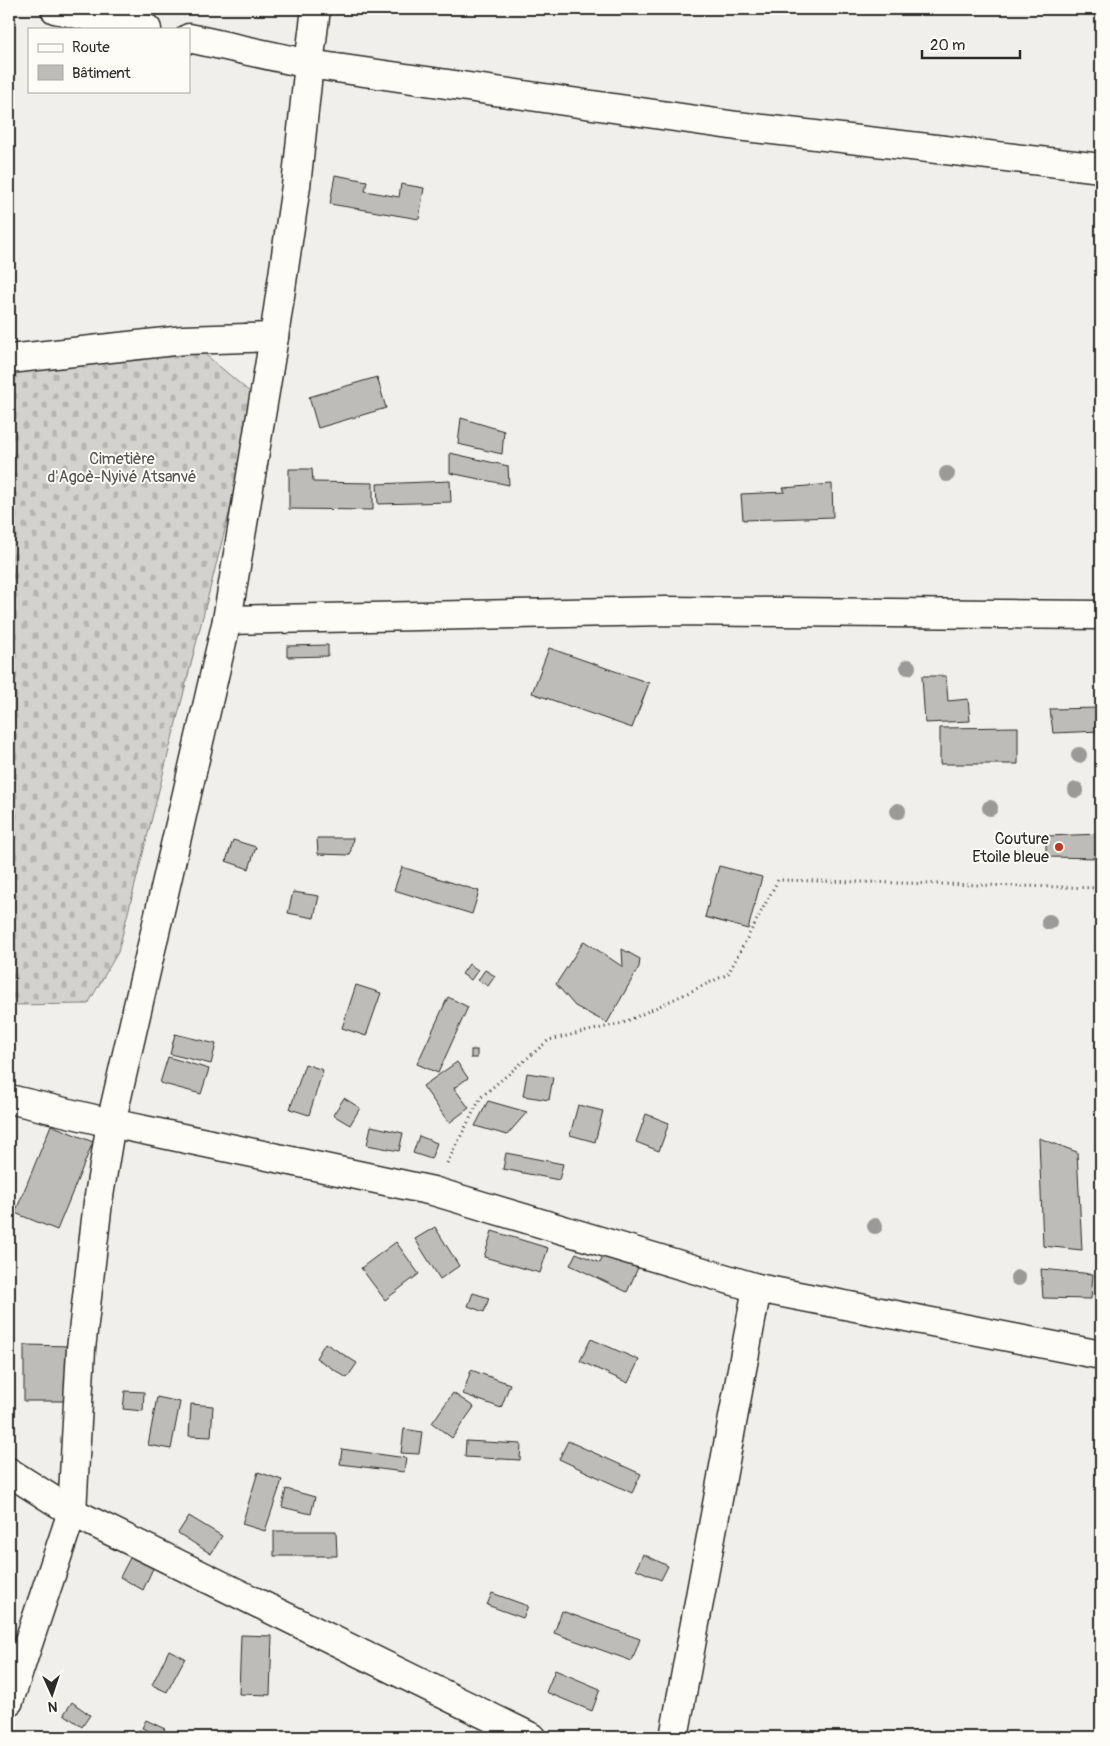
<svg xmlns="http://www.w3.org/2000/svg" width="1110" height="1746" font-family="Pangolin,sans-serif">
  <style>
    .cemetery { fill: url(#cemetery-stones); stroke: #7f7e7d }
    .building { fill: #bdbcb8; stroke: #2b2b2b }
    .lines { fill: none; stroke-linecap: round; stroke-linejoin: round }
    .minor-casing { stroke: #2b2b2b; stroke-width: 31 }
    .path { stroke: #2b2b2b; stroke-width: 3; stroke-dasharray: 1 4; stroke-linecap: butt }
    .minor { stroke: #fdfcf7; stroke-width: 28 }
    .tree { fill: #9b9a98 }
    .poi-dot { fill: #c8321e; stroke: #fdfcf7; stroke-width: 2 }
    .labels { text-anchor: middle; stroke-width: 4; stroke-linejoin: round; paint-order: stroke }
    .park-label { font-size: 16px; fill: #555554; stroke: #fdfcf7 }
    .poi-label { font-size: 16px; fill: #2b2b2b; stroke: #fdfcf7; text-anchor: end }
  </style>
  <defs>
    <pattern id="cemetery-stones" width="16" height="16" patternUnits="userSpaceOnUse" patternTransform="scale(1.25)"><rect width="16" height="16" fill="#d3d2cf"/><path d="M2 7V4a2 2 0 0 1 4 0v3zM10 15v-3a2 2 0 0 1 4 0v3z" fill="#b5b4b2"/></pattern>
  </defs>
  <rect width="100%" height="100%" fill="#f0efeb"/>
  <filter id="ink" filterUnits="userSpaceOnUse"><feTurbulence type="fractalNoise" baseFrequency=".02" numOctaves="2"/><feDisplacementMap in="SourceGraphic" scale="10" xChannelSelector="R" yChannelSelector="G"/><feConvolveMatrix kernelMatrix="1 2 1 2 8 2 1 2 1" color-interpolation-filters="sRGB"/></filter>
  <g filter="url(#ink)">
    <!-- cemetery -->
    <polygon class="cemetery" points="193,344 258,399 118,952 88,1004 9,1005 9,365"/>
    <!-- building -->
    <g class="building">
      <polygon points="335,175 367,181 365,191 399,197 401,184 424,188 419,219 330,204"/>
      <polygon points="377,377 386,408 318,428 309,397"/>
      <polygon points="461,418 504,431 502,454 458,444"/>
      <polygon points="450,453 508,466 509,485 450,473"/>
      <polygon points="289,469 312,469 313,482 373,483 373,510 289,509"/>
      <polygon points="450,481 451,502 378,504 377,484"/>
      <polygon points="832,484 833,517 743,520 741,494 785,492 783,488"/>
      <polygon points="328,645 328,656 287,657 287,646"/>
      <polygon points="549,648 649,683 632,728 532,693"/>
      <polygon points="922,676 946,676 948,701 968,699 970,721 925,723"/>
      <polygon points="1101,708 1101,731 1053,733 1050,709"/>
      <polygon points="1018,727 1018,764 940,764 940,728"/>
      <polygon points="1098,798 1101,798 1101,858 1046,857 1046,836 1101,834"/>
      <polygon points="317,838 353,838 350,855 318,854"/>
      <polygon points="233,840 256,847 249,869 226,861"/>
      <polygon points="719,866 762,877 748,929 705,917"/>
      <polygon points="402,867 479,891 472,914 394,890"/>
      <polygon points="293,892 319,896 314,918 288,913"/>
      <polygon points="584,941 623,967 622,949 640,959 639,967 607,1023 575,1006 556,984"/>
      <polygon points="469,964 478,970 471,980 462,974"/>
      <polygon points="485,970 495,976 488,986 478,980"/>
      <polygon points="356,985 381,993 366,1036 342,1028"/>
      <polygon points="448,997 468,1007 438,1073 417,1064"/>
      <polygon points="175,1034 216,1044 211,1064 170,1054"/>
      <rect x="471" y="1050" width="6" height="8"/>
      <polygon points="168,1057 209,1069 201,1094 160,1083"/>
      <polygon points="457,1062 468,1078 454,1088 469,1108 449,1123 423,1086"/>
      <polygon points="305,1064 323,1070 309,1115 290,1109"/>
      <polygon points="527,1073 553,1077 549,1100 523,1096"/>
      <polygon points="344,1098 360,1108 350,1125 333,1115"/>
      <polygon points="488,1101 527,1112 507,1135 475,1126"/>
      <polygon points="578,1105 603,1111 595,1142 570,1135"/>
      <polygon points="646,1114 669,1123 659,1151 636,1142"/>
      <polygon points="51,1125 93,1142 57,1230 15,1213"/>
      <polygon points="371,1126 403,1133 399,1151 367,1145"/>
      <polygon points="419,1136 437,1143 431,1159 413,1153"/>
      <polygon points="1039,1138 1077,1152 1082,1250 1043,1246"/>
      <polygon points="506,1153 563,1164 559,1180 503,1169"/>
      <polygon points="1097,1193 1101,1193 1101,1303 1099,1303"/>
      <polygon points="435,1227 459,1266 440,1279 415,1239"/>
      <polygon points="492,1231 548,1248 540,1273 484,1257"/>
      <polygon points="396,1242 419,1274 385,1300 361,1268"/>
      <polygon points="609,1244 642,1259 627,1292 570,1265 576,1253 600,1263"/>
      <polygon points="1041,1269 1093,1274 1091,1299 1043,1298"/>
      <polygon points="473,1293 489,1298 484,1312 468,1306"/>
      <polygon points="591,1339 639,1360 628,1383 580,1361"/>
      <polygon points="325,1343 357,1363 347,1378 316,1358"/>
      <polygon points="24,1345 71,1346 71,1401 24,1401"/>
      <polygon points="471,1370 510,1384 501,1408 463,1394"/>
      <polygon points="125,1391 144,1392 143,1411 123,1409"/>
      <polygon points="453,1393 474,1407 452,1438 432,1423"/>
      <polygon points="157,1397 180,1402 171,1449 148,1445"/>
      <polygon points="191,1404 213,1406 211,1437 189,1436"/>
      <polygon points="404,1429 422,1432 419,1454 401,1453"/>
      <polygon points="466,1441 521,1444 520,1460 465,1457"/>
      <polygon points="568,1441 641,1474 632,1493 559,1459"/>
      <polygon points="342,1449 406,1458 404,1472 340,1464"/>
      <polygon points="258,1472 282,1480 265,1531 242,1524"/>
      <polygon points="286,1489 315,1497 311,1514 282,1507"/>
      <polygon points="189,1516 222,1536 211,1554 178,1533"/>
      <polygon points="274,1531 336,1531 337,1556 274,1556"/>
      <polygon points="643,1554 668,1566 661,1580 636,1569"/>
      <polygon points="131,1556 154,1566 143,1590 120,1577"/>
      <polygon points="492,1593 528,1606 523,1618 487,1605"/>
      <polygon points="562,1611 640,1639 632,1661 554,1633"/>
      <polygon points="241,1635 272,1636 270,1695 239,1694"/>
      <polygon points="169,1650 185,1658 167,1692 152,1685"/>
      <polygon points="555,1670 600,1689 592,1711 546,1692"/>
      <polygon points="72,1702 90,1715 82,1727 64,1714"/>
      <polygon points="146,1720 165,1729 161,1736 142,1728"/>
      <polygon points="139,1730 154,1737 136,1737"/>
    </g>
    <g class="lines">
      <defs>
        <g id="minor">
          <polyline points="55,9 147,29"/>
          <polyline points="189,38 309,64 737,126 1101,168"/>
          <polyline points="9,359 184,340 274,337"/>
          <polyline points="227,620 666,611 1101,615"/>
          <polyline points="9,1099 111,1123 433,1191 757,1288 1101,1355"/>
          <polyline points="9,1472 72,1512 531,1737"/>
          <polyline points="9,1701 72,1512 81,1349 98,1202 111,1123 227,620 274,337 296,186 309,64 316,9"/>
          <polyline points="674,1737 757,1288"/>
        </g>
      </defs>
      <!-- minor casing -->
      <use href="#minor" class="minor-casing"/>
      <!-- path -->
      <polyline class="path" points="447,1163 481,1097 549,1040 623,1023 728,974 778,880 1101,888"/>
      <!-- minor -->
      <use href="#minor" class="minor"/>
    </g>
    <!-- trees -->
    <g class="tree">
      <circle cx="947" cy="474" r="8"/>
      <circle cx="908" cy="667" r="8"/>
      <circle cx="1079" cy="755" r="8"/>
      <circle cx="1076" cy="790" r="8"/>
      <circle cx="990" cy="808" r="8"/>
      <circle cx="898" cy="811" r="8"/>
      <circle cx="1049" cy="922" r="8"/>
      <circle cx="875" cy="1226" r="8"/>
      <circle cx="1018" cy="1278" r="8"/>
    </g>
  </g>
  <!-- markers -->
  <circle class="poi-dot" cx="1059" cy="847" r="5"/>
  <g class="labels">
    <!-- park labels -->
    <g class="park-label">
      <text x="122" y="464">Cimetière<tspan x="122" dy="18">d'Agoè-Nyivé Atsanvé</tspan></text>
    </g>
    <!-- poi labels -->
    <g class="poi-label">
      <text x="1049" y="844">Couture<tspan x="1049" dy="18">Etoile bleue</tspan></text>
    </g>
  </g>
  <!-- margin -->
  <rect width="1110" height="1746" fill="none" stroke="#fdfcf7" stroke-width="30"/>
  <rect x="15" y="15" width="1080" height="1716" fill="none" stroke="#2b2b2b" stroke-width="2" filter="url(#ink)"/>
  <!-- legend -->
  <rect x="28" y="28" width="162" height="65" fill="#fdfcf7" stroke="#a9a8a5"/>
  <rect x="38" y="44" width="25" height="8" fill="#fdfcf7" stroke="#a9a8a5"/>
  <text x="72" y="52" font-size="15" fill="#2b2b2b">Route</text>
  <rect x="38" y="65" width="25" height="15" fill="#bdbcb8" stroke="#a9a8a5"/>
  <text x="72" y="78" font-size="15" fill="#2b2b2b">Bâtiment</text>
  <!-- north arrow -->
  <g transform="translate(52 1694) rotate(177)" stroke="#fdfcf7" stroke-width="4" paint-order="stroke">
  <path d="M0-4L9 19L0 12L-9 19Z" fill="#2b2b2b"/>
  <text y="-8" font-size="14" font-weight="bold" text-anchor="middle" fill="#2b2b2b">N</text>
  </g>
  <!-- scale -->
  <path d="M922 50v8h98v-8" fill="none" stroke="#2b2b2b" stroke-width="2.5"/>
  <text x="930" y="50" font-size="15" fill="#2b2b2b" stroke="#fdfcf7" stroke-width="4" paint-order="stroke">20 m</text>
</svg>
